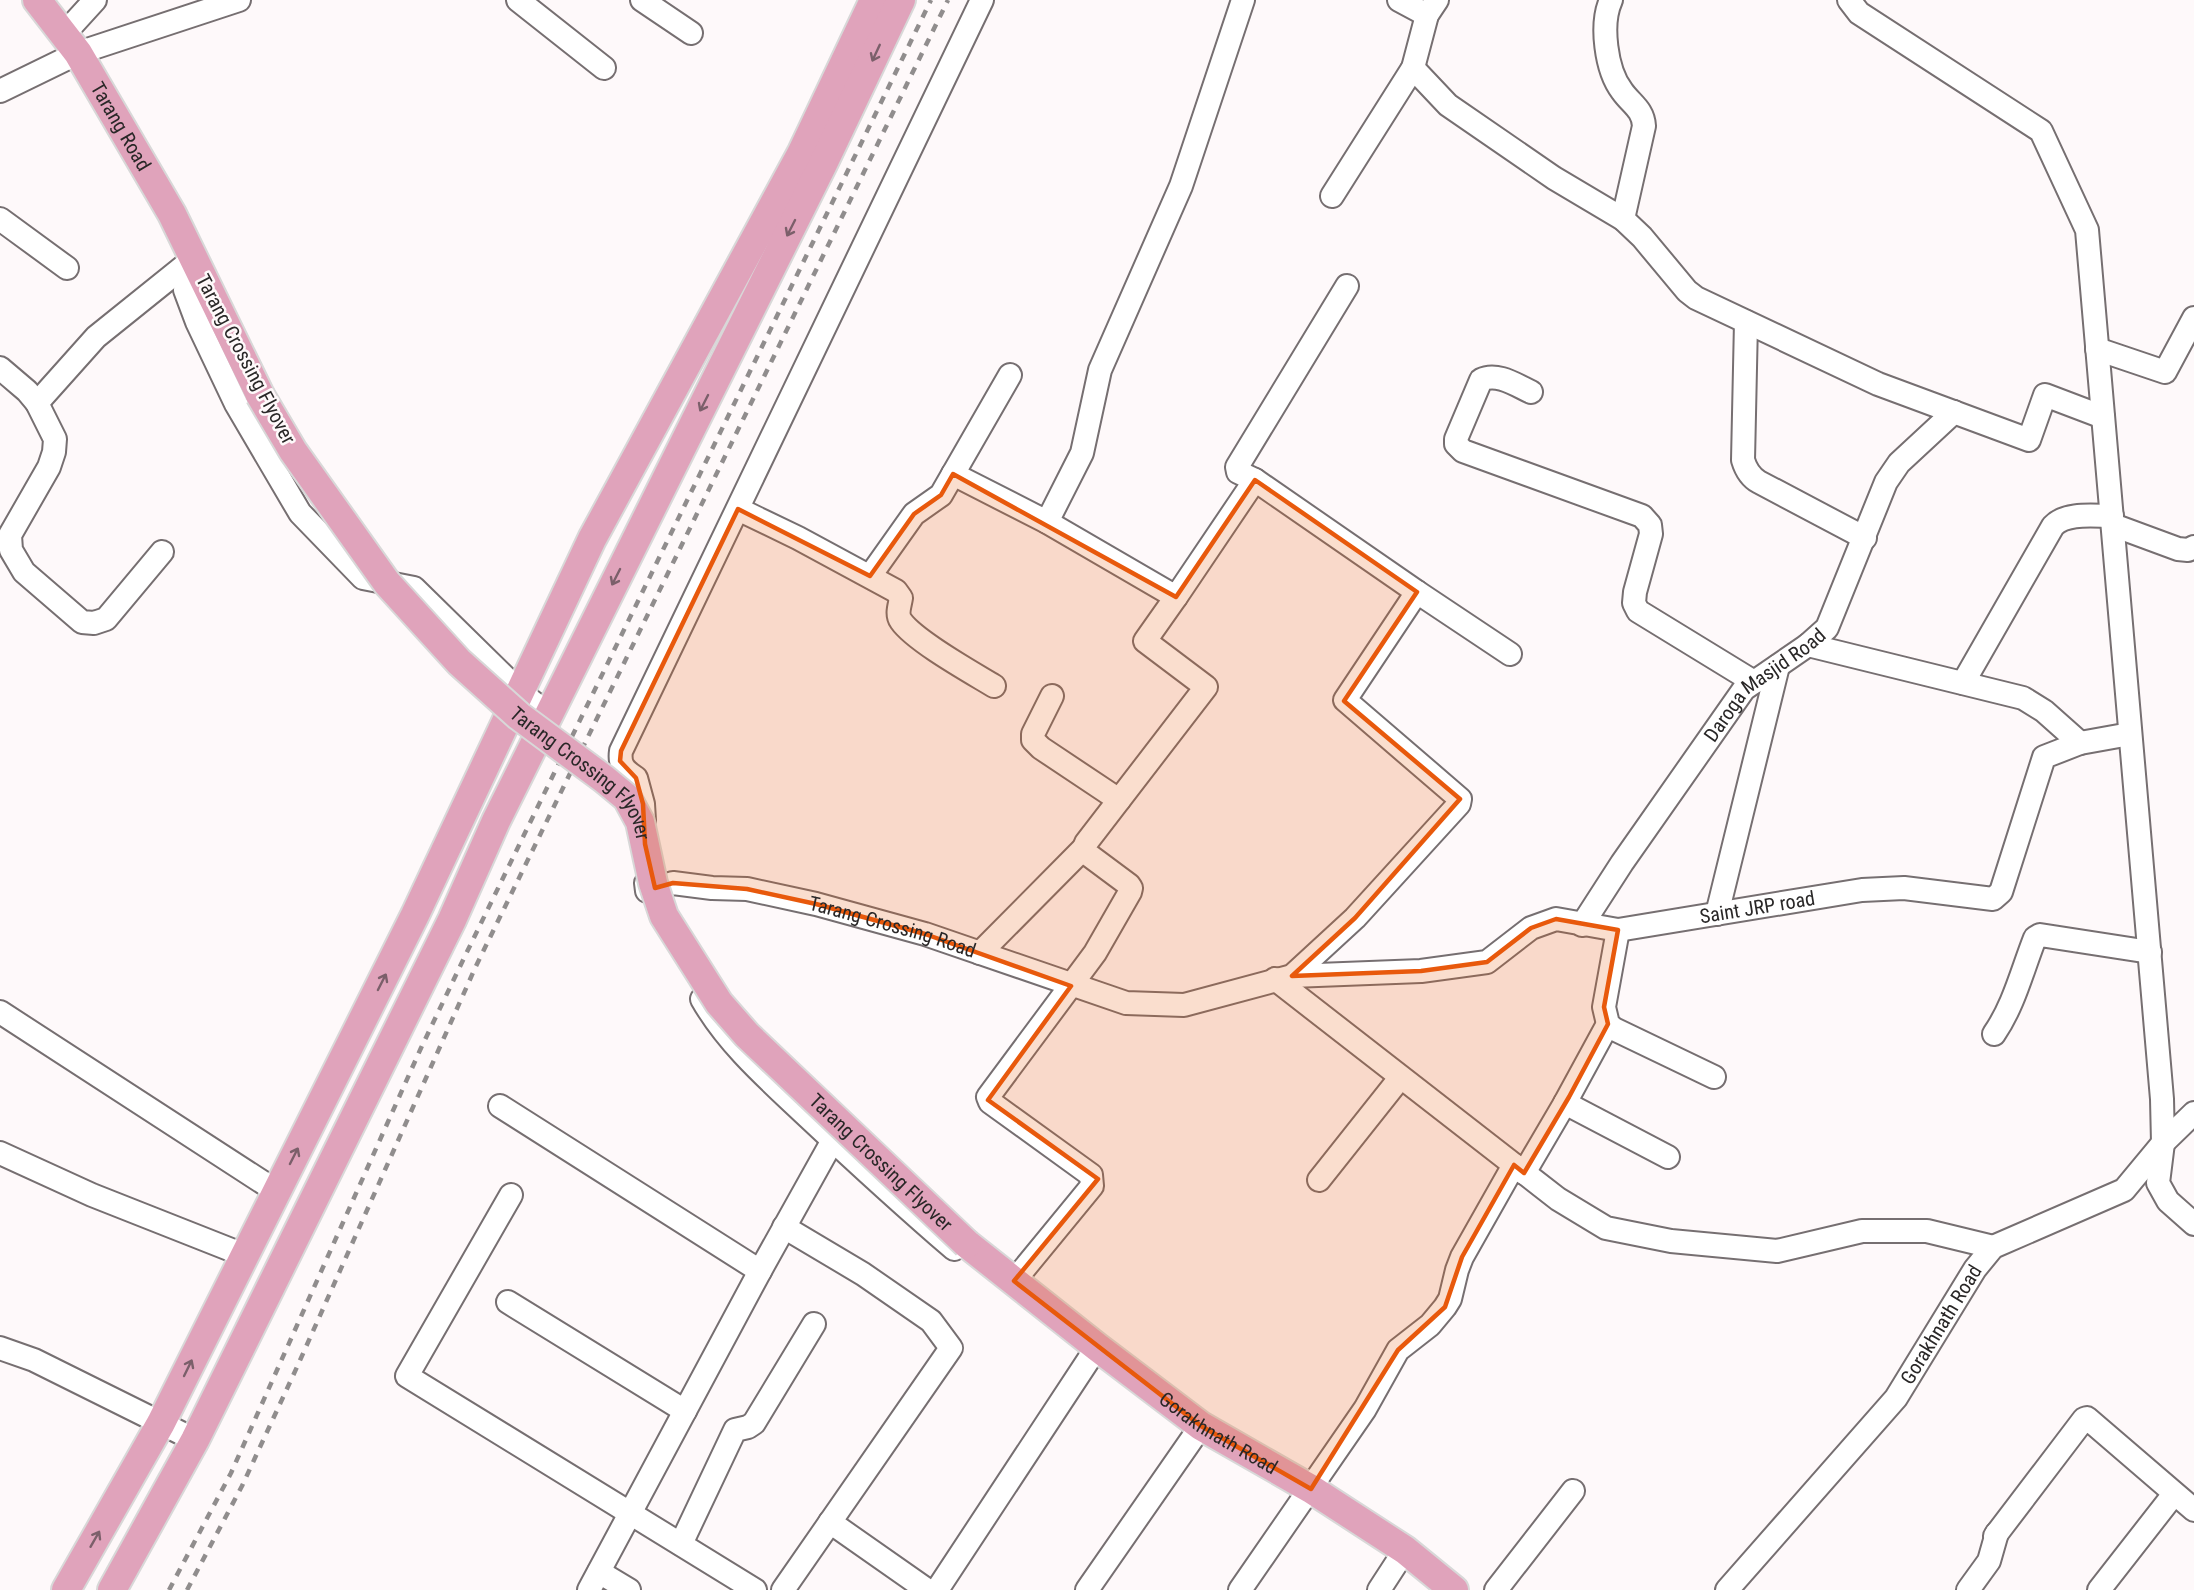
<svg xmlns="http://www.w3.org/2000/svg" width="2194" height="1590" font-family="'Roboto Condensed',sans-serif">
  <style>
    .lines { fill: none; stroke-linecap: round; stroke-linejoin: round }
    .minor-casing { stroke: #766f71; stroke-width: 26 }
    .major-casing { stroke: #d8d8d8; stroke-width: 32 }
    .minor { stroke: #fff; stroke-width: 22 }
    .major { stroke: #e0a3bb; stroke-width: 28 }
    .rail { stroke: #908d8d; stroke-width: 4.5; stroke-dasharray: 8 8; stroke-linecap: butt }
    .major-bridge-casing { stroke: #d8d8d8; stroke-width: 32; stroke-linecap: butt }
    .major-bridge { stroke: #e0a3bb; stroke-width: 28 }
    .oneway { stroke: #7b5f6a }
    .marked { fill: #e8590c; fill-opacity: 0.2; stroke: #e8590c; stroke-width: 4.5; stroke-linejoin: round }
    .labels { text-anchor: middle; stroke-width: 5; stroke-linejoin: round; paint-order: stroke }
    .street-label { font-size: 20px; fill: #292727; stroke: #fef9fa }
  </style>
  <rect width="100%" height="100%" fill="#fef9fa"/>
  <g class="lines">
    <defs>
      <g id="minor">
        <polyline points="518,0 604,68"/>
        <polyline points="642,0 691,33"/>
        <polyline points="1399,0 1427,15"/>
        <path d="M1611,0C1600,24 1606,70 1622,91C1631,104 1643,109 1644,126L1623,219"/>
        <polyline points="1849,0 1859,13 2041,131 2087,230 2162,1099 2163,1143 2158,1183 2168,1201 2194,1224"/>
        <polyline points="64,34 95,0"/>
        <polyline points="1413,68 1448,105 1554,178 1623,219 1642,237 1687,291 1696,298 1878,384 2029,440 2045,395 2103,417"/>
        <polyline points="0,91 78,53 239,0"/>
        <polyline points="1332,196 1413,68 1427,15 1437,0"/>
        <polyline points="0,219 67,268"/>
        <polyline points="193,259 185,290 197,322 236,404 300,513 363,578 414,588 520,692 548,714"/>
        <path d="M1746,322L1743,460C1746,470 1750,477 1759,482L1865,538"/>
        <polyline points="2097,349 2165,372 2194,318"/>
        <polyline points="0,368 27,391 37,403 55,439 54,452 49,467 10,535 11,550 24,572 82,622 94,623 106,619 162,552"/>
        <path d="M1531,392C1516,385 1497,372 1481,380L1456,439V444L1463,451L1642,516L1650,525L1651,534L1635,592L1634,603L1638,611L1754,682"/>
        <polyline points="37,403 96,337 193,259"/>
        <polyline points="953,474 1047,522 1176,597 1255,480"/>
        <path d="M738,509L798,538L896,591L901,598C900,605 896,614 901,621C915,641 971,672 994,686"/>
        <polyline points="1047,522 1082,453 1100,370 1181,186 1243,0"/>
        <polyline points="2113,525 2178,549 2188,550 2194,547"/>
        <polyline points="870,576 914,514 941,495 1010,375"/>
        <polyline points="1417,592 1510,654"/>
        <polyline points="1808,645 2023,698 2044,711 2080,743"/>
        <path d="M1963,683L2053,526C2066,512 2094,516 2112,516"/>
        <polyline points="1052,696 1033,734 1033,740 1041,748 1119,800"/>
        <path d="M644,820L643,804L636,778C624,770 619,765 621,751L982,0"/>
        <path id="s1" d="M646,883L647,891L673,883L712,888L747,889L816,904L925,934L1126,1003L1184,1005L1292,976L1355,918L1459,804L1460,799L1345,700L1417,592L1255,480L1238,472L1237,467L1347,286"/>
        <polyline points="1717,914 1778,666"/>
        <path id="s2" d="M1582,925L1622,863L1744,689L1808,645L1827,628L1886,482L1899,463L1954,412"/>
        <polyline points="1618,930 1604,1007 1608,1024 1614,1029 1714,1077"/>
        <polyline points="980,953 1084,848"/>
        <path id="s3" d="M1292,976L1421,971L1487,962L1531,928L1556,919L1618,930L1862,890L1904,888L1993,899L2001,892L2044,757L2080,743L2130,734"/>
        <polyline points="1275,979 1558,1199 1606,1228 1671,1241 1777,1251 1862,1231 1927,1231 1993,1247"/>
        <path d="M702,999C728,1045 770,1081 808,1117C856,1162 904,1206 954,1249"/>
        <polyline points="0,1012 276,1191"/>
        <polyline points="1608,1024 1565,1103 1668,1157"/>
        <path d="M1994,1034C2014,1005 2022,971 2035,938L2040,935L2150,952"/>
        <polyline points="500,1106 760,1271"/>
        <polyline points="0,1153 92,1195 244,1255"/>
        <polyline points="1524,1173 1565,1103"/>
        <polyline points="1319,1180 1400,1078"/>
        <polyline points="511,1195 407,1376 755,1590"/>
        <polyline points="1014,1281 1092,1186 1091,1175 990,1102 988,1097 1095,953 1130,892 1131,888 1129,885 1086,853 1084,848 1086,843 1206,687 1145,641 1176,597"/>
        <polyline points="508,1302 685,1411"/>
        <polyline points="0,1348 34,1360 195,1440"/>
        <polyline points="830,1522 927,1590"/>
        <polyline points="1995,1536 2084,1419 2087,1418 2194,1510"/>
        <polyline points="681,1544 735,1430 748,1427 754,1423 814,1324"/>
        <polyline points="599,1572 629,1590"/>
        <polyline points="589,1590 760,1271 833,1140"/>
        <polyline points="783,1590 951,1348 931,1321 863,1274 784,1227"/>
        <polyline points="937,1590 1097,1347"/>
        <polyline points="1087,1590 1201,1426"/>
        <polyline points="1240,1590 1365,1409 1398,1350 1430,1325 1445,1307 1450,1299 1457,1270 1462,1257 1514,1165"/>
        <polyline points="1379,1590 1405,1550"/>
        <polyline points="1496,1590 1573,1491"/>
        <path id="s4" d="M1727,1590L1896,1398L1975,1269L1993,1247L2124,1190L2163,1143L2194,1113"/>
        <polyline points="1968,1590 1989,1561 1997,1533"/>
        <polyline points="2099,1590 2174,1494"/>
      </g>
      <g id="major">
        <path id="s5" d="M37,0L78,53L172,214L260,395"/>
        <path id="s6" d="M967,1244L1097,1347L1201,1426L1311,1489L1405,1550L1454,1590"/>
        <polyline points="66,1590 161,1423 415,915 592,539 801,154 874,0"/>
        <polyline points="112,1590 195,1440 452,920 496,821 823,164 901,0"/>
      </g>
    </defs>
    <!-- minor casing -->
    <use href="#minor" class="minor-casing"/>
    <!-- major casing -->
    <use href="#major" class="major-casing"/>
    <!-- minor -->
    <use href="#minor" class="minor"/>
    <!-- major -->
    <use href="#major" class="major"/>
    <!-- rail -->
    <g class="rail">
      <polyline points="169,1590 231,1473 421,1048 465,956 931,0"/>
      <polyline points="187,1590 242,1486 297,1367 476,966 948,0"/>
    </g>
    <defs>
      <g id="major-bridge">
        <path id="s7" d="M260,395L293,451L387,583L459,662L519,716L604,779L627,798L640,822L653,883L664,916L719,1003L747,1035L967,1244"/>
      </g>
    </defs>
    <!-- major-bridge casing -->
    <use href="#major-bridge" class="major-bridge-casing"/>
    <!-- major-bridge -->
    <use href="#major-bridge" class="major-bridge"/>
  </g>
  <!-- one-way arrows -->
  <defs><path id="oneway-shaft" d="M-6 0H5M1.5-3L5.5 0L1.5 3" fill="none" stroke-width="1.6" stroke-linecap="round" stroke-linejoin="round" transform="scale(1.5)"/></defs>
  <g class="oneway">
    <use href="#oneway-shaft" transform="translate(876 53) rotate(115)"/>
    <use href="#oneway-shaft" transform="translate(791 228) rotate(117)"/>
    <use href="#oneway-shaft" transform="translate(704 403) rotate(117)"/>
    <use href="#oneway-shaft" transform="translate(616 577) rotate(117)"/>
    <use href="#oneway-shaft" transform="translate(382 982) rotate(-63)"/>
    <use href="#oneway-shaft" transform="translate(294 1156) rotate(-63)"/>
    <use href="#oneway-shaft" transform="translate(188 1368) rotate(-64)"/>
    <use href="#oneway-shaft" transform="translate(95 1539) rotate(-60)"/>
  </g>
  <!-- marked area -->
  <path class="marked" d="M953,474L1176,597L1255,480L1417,592L1344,701L1460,799L1355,918L1292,976L1421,971L1487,962L1531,928L1556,919L1618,930L1604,1007L1608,1024L1569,1097L1524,1173L1514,1165L1462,1257L1445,1307L1398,1350L1311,1489L1201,1426L1014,1281L1098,1179L988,1100L1071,986L925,934L816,904L747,889L673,883L655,888L645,844L643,804L636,778L620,761L621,751L738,509L870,576L914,514L941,495Z"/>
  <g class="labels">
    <!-- street labels -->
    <g class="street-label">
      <text dy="7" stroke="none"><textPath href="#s5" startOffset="152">Tarang Road</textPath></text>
      <text transform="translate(246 359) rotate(62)" y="7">Tarang Crossing Flyover</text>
      <text dy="7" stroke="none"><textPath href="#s2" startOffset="304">Daroga Masjid Road</textPath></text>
      <text dy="7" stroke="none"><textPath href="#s7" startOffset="501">Tarang Crossing Flyover</textPath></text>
      <text dy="7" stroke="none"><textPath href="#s3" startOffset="482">Saint JRP road</textPath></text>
      <text dy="7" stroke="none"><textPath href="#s1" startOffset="260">Tarang Crossing Road</textPath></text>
      <text dy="7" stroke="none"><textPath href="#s7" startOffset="1005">Tarang Crossing Flyover</textPath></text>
      <text dy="7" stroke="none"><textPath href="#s4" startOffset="342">Gorakhnath Road</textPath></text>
      <text dy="7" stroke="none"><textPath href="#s6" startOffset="315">Gorakhnath Road</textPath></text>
    </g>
  </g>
</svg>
